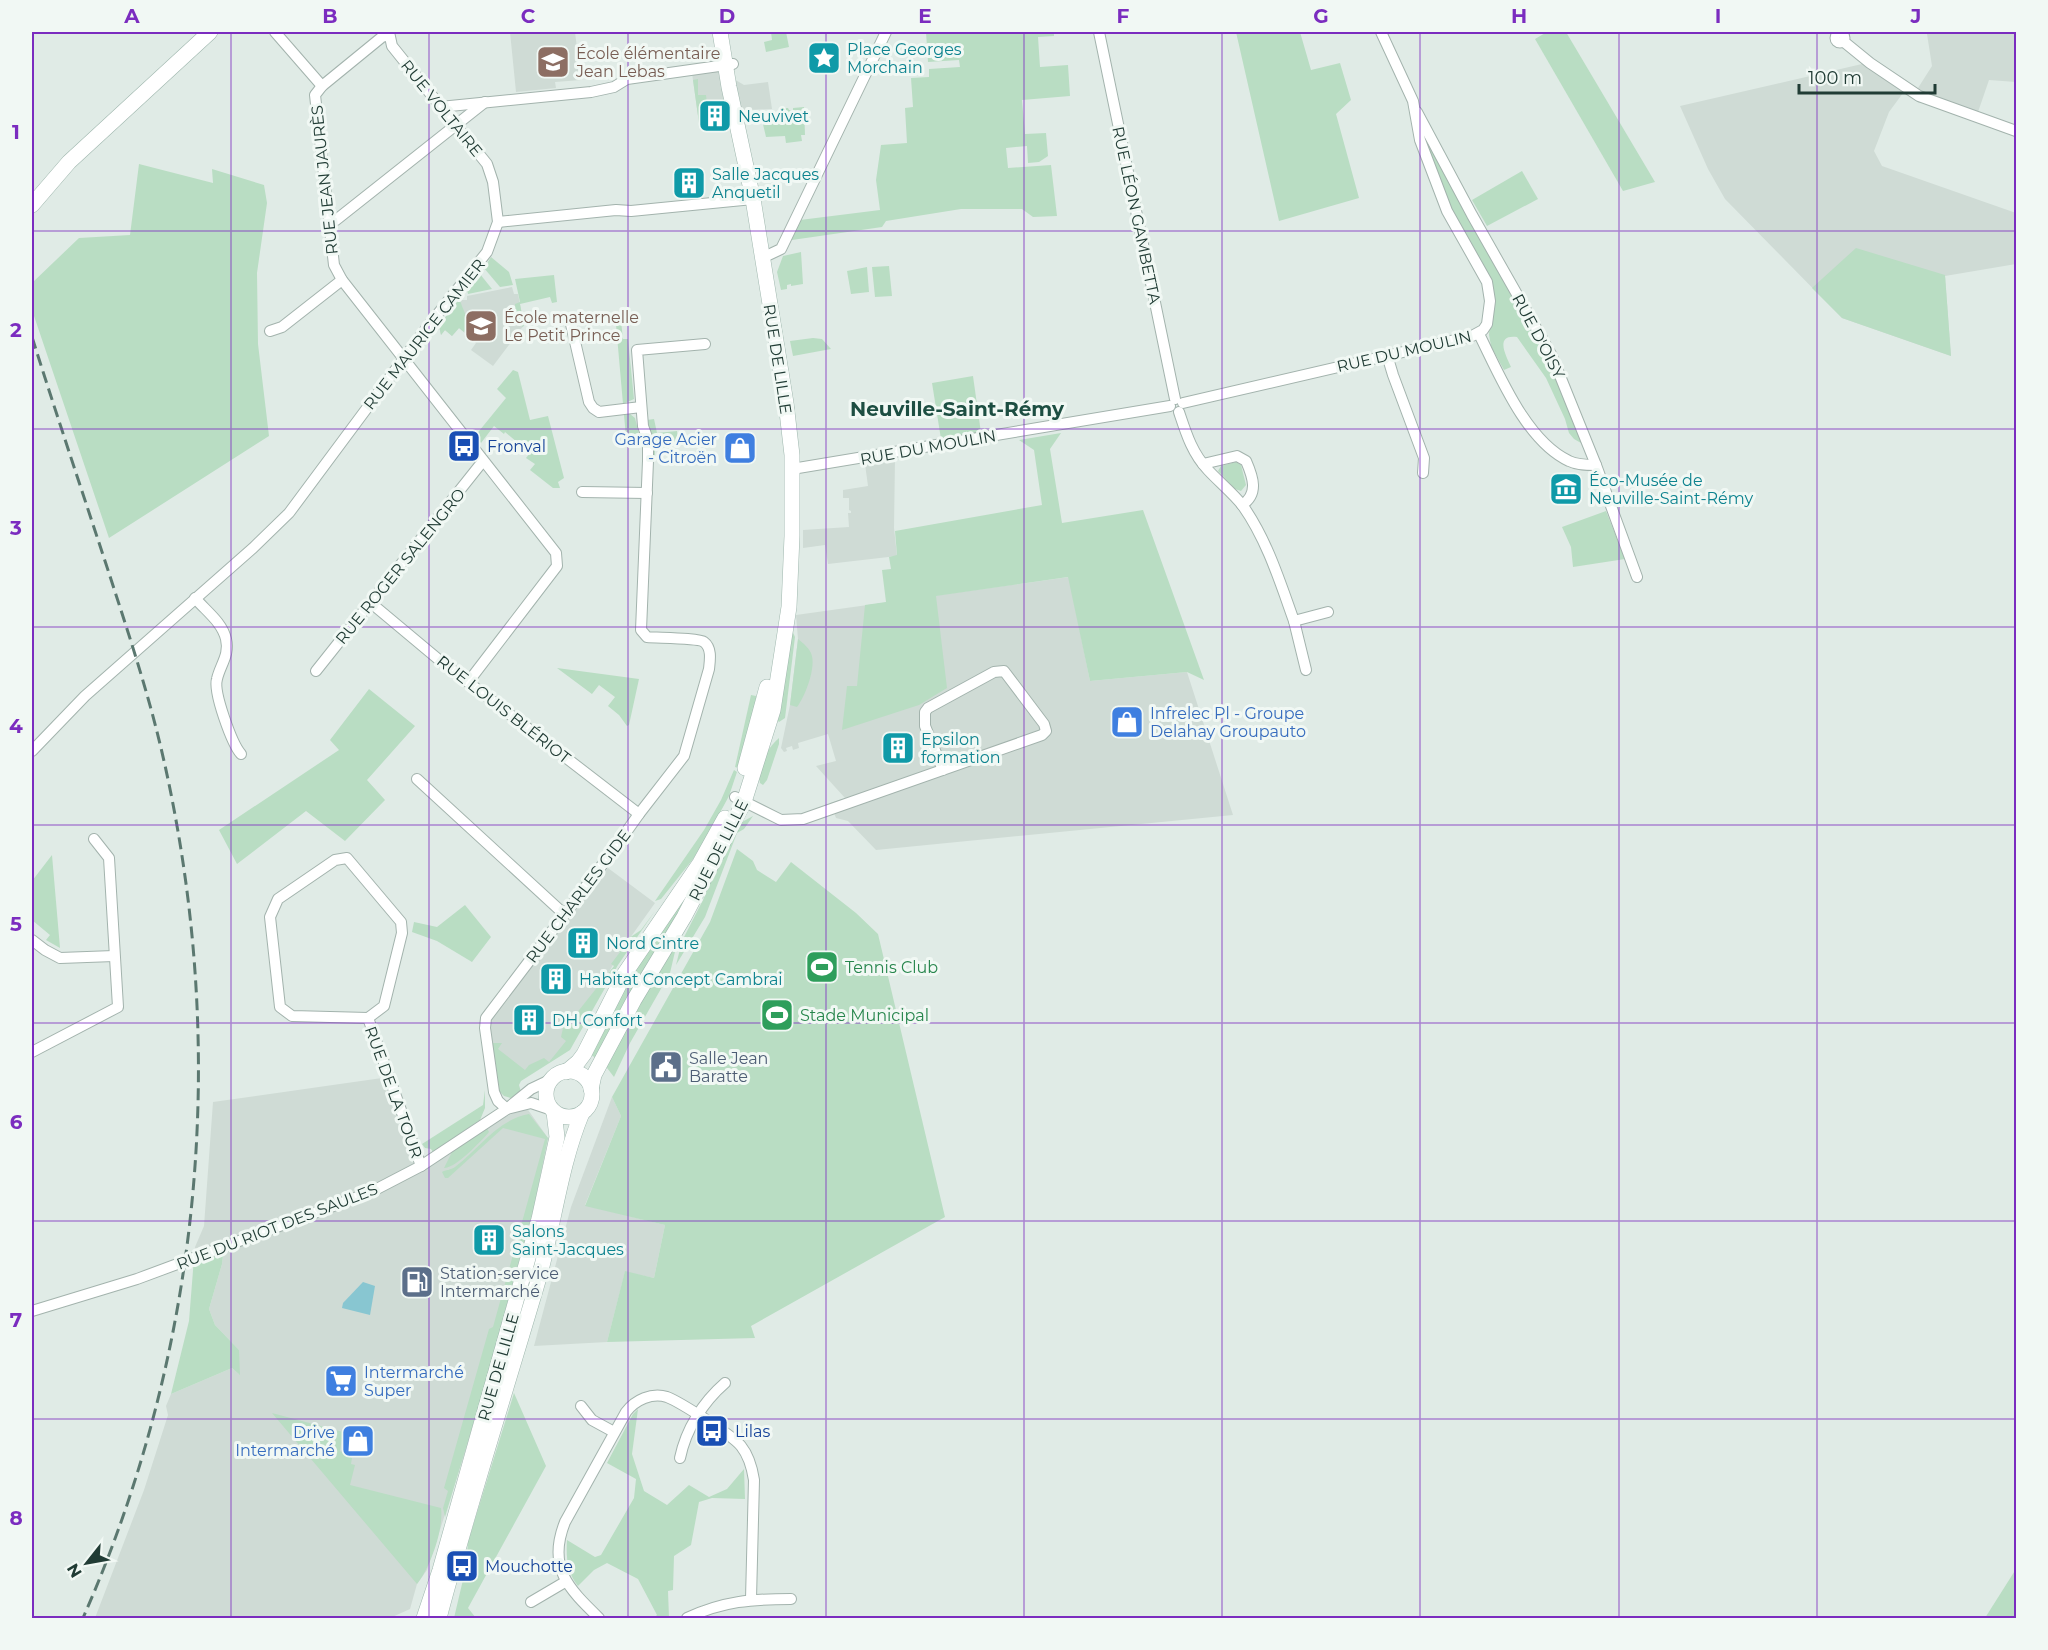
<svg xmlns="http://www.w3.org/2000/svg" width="2048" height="1650" font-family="Montserrat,sans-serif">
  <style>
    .built { fill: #cfdbd5 }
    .green { fill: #b9ddc3 }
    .water { fill: #88c6d1 }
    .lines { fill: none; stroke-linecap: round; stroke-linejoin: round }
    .street-casing { stroke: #a3b3ad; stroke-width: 12 }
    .secondary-casing { stroke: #9fb7ae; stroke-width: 16 }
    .street { stroke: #fff; stroke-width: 10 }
    .secondary { stroke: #fff; stroke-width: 15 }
    .rail { stroke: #5b7870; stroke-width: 3; stroke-dasharray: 12 6; stroke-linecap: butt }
    .grid { fill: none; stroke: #7b2cbf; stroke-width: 1.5; stroke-opacity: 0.55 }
    .labels { text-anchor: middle; stroke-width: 6; stroke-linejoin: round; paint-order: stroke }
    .culture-label { font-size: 16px; fill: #0d838f; stroke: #f1f8f4; text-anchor: start }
    .education-label { font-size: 16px; fill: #785e54; stroke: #f1f8f4; text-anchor: start }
    .street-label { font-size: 16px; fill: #213c35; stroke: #f1f8f4 }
    .shop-label { font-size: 16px; fill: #366cbe; stroke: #f1f8f4; text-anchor: end }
    .transit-label { font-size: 16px; fill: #164399; stroke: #f1f8f4; text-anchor: start }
    .leisure-label { font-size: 16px; fill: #27864d; stroke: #f1f8f4; text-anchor: start }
    .service-label { font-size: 16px; fill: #4e5e75; stroke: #f1f8f4; text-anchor: start }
    .quarter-label { font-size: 20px; font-weight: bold; fill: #1d4e42; stroke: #f1f8f4 }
    .neatline { fill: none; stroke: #7b2cbf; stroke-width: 2 }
    .grid-label { font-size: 20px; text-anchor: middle; font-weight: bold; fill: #7b2cbf }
  </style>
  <rect width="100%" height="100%" fill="#e0ebe6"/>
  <!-- built -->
  <g class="built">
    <polygon points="510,32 575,32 581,80 555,82 556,88 516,92"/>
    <polygon points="1941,32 2016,32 2016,82 1989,80 1978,112 1935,97 1919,103 1903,93 1889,112 1874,151 1882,166 2016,213 2016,264 1945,276 1951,356 1842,318 1725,199 1708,169 1680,106 1862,64 1868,55 1918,88 1932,66 1927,34"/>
    <polygon points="719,70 744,85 768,82 772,109 748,110 749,122 699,123 692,73"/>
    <polygon points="512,287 514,294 518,294 524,325 493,366 471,350 476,343 459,328 452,336 445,330 441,335 439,326 458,300 467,300 467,296"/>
    <polygon points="895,459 894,528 897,556 828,564 825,545 803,548 803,530 849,527 848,513 851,513 851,511 849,510 849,498 843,498 843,490 868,486 865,464"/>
    <polygon points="1069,577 1090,681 1187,672 1233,815 876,850 848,821 836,818 830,803 845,798 816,766 836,761 828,734 798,743 799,748 793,750 792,746 786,748 787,751 784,752 781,748 790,705 798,639 796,615"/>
    <polygon points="608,868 655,903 620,952 567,1049 549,1062 498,1087 490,1027 492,1016"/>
    <polygon points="382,1078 417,1174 499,1120 526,1107 548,1138 533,1211 468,1443 427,1570 417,1584 410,1609 390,1618 95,1618 144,1490 168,1415 166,1406 171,1394 232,1368 239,1374 239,1350 215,1325 209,1309 222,1264 224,1247 194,1258 195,1247 204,1226 213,1102"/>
    <polygon points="612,1097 621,1116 585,1205 665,1225 654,1278 625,1272 607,1342 534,1346 571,1207"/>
  </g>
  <!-- green -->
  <g class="green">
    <polygon points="771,32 786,32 789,47 766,52 764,42 772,40"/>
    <polygon points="926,32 1054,32 1054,36 1038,37 1040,67 1068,65 1070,96 1022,100 1025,134 1046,133 1048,156 1039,162 1028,163 1027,146 1006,148 1008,168 1051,165 1057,216 1033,217 1022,209 961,209 886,221 882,227 792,240 792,236 800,220 880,210 876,180 881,145 907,143 905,108 913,107 911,78 929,77 929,69 960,67 959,60 928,62"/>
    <polygon points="1236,32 1300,32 1311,70 1340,63 1351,100 1336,114 1359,198 1279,221"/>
    <polygon points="1547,32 1566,32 1655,182 1623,191 1535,39"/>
    <polygon points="698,79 698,95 706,95 707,103 703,122 699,123 693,80"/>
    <polygon points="804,107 805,135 801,135 802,141 786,143 785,136 766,137 762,120 779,117 779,111 782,111 782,108 788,108 789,110 793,110 793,108"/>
    <path d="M1421,128L1550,362L1583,441L1581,443L1574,439L1569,433L1565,419L1546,378L1517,337C1494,334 1506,356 1511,367L1504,370L1494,352L1492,351L1489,335L1492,296L1460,233L1428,158Z"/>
    <polygon points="139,164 213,183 212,169 264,185 267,203 257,273 258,344 269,436 109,538 32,310 32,283 79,238 130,235"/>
    <polygon points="1522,171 1538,199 1487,226 1472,200"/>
    <polygon points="1856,248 1945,275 1951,356 1842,318 1812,288"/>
    <polygon points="801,252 803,284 791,286 791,284 787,285 787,289 781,290 777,272 783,256"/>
    <polygon points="491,257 509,272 513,285 500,287 484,268"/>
    <polygon points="889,266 892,296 875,297 872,267"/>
    <polygon points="867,267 869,292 851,294 847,271"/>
    <polygon points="480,274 492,289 468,294 467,290"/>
    <polygon points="554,275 557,302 552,303 550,297 520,304 524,325 523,327 515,321 515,304 520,302 515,279"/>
    <path d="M458,300H460C463,312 472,321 464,332L459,328L452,336L445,330L441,335L439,326Z"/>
    <polygon points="620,312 623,339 628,339 634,399 623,404 615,313"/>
    <polygon points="813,338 822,339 831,349 793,356 790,341"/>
    <polygon points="513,370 518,372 530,420 548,416 564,478 558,482 560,488 553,488 530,470 535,464 526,458 530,453 505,432 504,434 494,426 481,443 475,436 506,398 497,389"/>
    <polygon points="973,376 981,433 941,439 932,383"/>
    <polygon points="630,414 635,418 642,446 627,448 624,415"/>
    <polygon points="654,419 657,433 677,431 678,442 655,444 655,459 653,457 653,439 647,420"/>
    <polygon points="1061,433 1050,449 1062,523 1143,510 1204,680 1187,672 1090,681 1068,577 936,596 947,688 919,705 842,730 847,686 857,686 865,605 886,602 882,570 891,569 889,557 897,555 895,531 1042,505 1034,450 1019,440"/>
    <polygon points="1236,462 1241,465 1246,485 1241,491 1235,489 1218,471 1221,466"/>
    <polygon points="1606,511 1625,559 1573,567 1571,547 1562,527"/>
    <polygon points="792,630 795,637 785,718 779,722 776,719"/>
    <path d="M798,639C803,643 809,648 811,653C817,666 805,697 797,707L790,705Z"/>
    <polygon points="557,668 639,679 629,725 627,726 619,715 608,706 615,697 599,685 592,694"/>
    <polygon points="369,689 415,726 367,780 385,800 345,841 306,811 237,864 219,830 339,750 330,740"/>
    <polygon points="751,695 756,696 758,702 738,768 735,767"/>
    <path d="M779,738V744L767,780L763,785L760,783C756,768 768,747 779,738Z"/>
    <polygon points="734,770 737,772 729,796 710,831 693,859 661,899 655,901 704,830 721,800"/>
    <polygon points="753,816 744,829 737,833 705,917 676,965 682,941 703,900 719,862 742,822"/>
    <polygon points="737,849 753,861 757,870 776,882 791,862 856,913 878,934 945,1217 751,1326 755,1338 607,1342 625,1271 654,1278 665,1225 585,1206 621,1116 612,1097 710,922"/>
    <polygon points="52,855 60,948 46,940 50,935 32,920 32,881"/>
    <polygon points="696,887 599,1060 588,1053 611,1003 684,892"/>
    <polygon points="465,905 491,937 472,962 437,941 412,932 414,922 437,927"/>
    <polygon points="655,911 618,965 570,1050 521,1081 519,1085 521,1092 511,1098 504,1096 498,1090 492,1046 493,1043 502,1043 498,1049 525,1070 529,1065 544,1058 549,1062 566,1041 561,1037 566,1015 572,1019 614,966 611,964 620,952 617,950 629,938 641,930"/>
    <polygon points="683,932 677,943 670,973 630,1043 614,1077 604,1064"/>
    <polygon points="485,1090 485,1108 480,1120 433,1152 431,1149 425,1148 422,1144 483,1105"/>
    <path d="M529,1114L548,1138L533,1211L477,1411L445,1517L443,1508L448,1491L444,1488L489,1329L493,1327L545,1139L503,1128L448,1178H445L442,1172C445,1170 451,1170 455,1167C480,1148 497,1120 529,1114Z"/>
    <path d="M487,1128L489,1132C481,1141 456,1168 444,1168L452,1152Z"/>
    <polygon points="224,1247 222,1264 209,1309 215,1325 239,1350 240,1375 232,1368 171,1394 189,1321 194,1258"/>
    <polygon points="514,1393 546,1466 468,1608 476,1618 454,1618 466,1567 468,1542"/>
    <path d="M638,1409L632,1454L644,1491L667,1505L689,1485L709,1497L727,1489L744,1469L745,1499L712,1498L699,1502L691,1545L674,1556L673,1590L668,1591L669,1618H654L657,1615L638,1579L607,1563L594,1570L578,1586C567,1572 566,1558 567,1540L595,1557L601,1555L634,1498L636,1479L607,1463L633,1414Z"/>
    <path d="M272,1413L343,1432L340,1451L352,1458L351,1464L355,1465L350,1485L441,1508C444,1529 430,1568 417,1584Z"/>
    <polygon points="2016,1569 2016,1618 1985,1618"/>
  </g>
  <!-- water -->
  <polygon class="water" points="363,1282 375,1286 370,1315 342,1308 343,1303"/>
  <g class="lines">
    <defs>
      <g id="street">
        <polyline points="275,32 322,86"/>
        <polyline points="1099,32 1175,399"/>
        <circle cx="1840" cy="38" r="4.5"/>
        <polyline points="389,35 382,37 322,86 315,95 334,265 342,280 556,553 557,566 469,681"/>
        <polyline points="1843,41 1870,63 1919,96 2016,131"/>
        <polyline points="440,107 591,92 614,87 627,79 733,64"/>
        <polyline points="1417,112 1472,215 1552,356 1596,465 1637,577"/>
        <polyline points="498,222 616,210 631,211 753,199"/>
        <polyline points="329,223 336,220 485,102"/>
        <polyline points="762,258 781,249 886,32"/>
        <polyline points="570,320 589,402 593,408 599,412 641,407"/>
        <polyline points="270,331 282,327 342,280"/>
        <path d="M1479,334C1499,374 1526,441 1569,461C1577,465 1587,465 1596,465"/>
        <polyline points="1387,355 1393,375 1424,458 1423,473"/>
        <polyline points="1183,403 1472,336 1483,330 1487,324 1490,301 1487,282 1447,211 1420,140 1413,101 1381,32"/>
        <path d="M1179,412C1186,433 1192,453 1208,470C1219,482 1233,493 1243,506C1267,540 1280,582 1294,621L1328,612"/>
        <path d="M1203,464L1237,456L1246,461C1253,477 1259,494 1242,505"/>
        <polyline points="792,469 1170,406"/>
        <polyline points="582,492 647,493"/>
        <path d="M195,598C206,611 222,622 226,639C230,655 220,665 217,679C213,692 232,744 241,754"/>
        <polyline points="371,603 438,659 639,814"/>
        <polyline points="1294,621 1306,670"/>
        <polyline points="316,671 483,461"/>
        <polyline points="32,751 85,696 253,548 289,513 425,330 487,252 498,222 493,182 487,164 392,46 389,32"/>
        <polyline points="417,779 564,914"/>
        <polyline points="735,797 781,820 803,819 1042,735 1046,731 1044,724 1004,671 994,672 928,708 925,712 925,726 943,770"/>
        <polygon points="347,858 401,922 402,933 384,1006 368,1018 292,1016 280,1007 270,917 278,899 335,860"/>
        <polyline points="32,940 45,950 60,958 114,956"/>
        <polyline points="368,1018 421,1166"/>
        <polyline points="32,1052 118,1007 109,858 94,839"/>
        <polyline points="509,1107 531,1089 552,1079"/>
        <path d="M507,1109L498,1101L494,1092L485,1028L486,1018L612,852L639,814L684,756L709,669C710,660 712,648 704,642C699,638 657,638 647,637L641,630L648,461V440L643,426L637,350L705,344"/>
        <polyline points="32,1311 137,1279 371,1192 421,1166 507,1109 531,1103 552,1110"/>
        <polyline points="581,1406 592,1420 614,1432"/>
        <path d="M680,1458C686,1429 703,1402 725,1383"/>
        <polyline points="531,1602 565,1582"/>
        <path d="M599,1618C568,1588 547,1567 565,1522L626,1412C635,1400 652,1392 667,1397C680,1402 732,1435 741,1446C749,1456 752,1467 754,1480L751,1599"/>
        <path d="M687,1618C723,1601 752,1599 791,1599"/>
      </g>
      <g id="secondary">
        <polyline points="32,205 69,162 210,32"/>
        <polyline points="745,768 767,687"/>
        <circle cx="569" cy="1094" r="23"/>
        <polyline points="566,1072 578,1062 584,1054 625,973 700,863 725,818"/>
        <polyline points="591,1089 594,1075 634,1000 684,917 744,802 773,710 789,607 792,536 792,455 786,403 753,199 729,87 720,32"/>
        <polyline points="424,1618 440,1570 539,1219 557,1137 554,1112"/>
        <path d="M439,1618C469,1505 505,1393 538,1281C554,1225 560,1166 582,1113"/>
      </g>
    </defs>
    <!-- street casing -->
    <use href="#street" class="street-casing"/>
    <!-- secondary casing -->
    <use href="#secondary" class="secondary-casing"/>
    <!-- street -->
    <use href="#street" class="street"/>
    <!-- secondary -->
    <use href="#secondary" class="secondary"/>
    <!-- rail -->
    <path class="rail" d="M32,337C56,413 81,488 106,564C127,629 149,694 164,761C229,1050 202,1348 83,1618"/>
  </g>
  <!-- grid -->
  <path class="grid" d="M231,32V1618M429,32V1618M628,32V1618M826,32V1618M1024,32V1618M1222,32V1618M1420,32V1618M1619,32V1618M1817,32V1618M32,231H2016M32,429H2016M32,627H2016M32,825H2016M32,1023H2016M32,1221H2016M32,1419H2016"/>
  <!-- icons -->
  <defs>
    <symbol id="sight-square" viewBox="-11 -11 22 22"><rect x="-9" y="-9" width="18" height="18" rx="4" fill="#0f9aa8" stroke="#f1f8f4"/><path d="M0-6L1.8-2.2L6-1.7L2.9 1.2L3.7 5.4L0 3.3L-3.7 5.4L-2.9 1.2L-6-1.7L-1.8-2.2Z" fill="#fff"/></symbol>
    <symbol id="school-square" viewBox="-11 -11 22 22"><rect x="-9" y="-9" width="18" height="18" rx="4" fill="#8d6e63" stroke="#f1f8f4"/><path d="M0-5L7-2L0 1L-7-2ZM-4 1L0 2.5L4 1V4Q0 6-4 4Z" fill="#fff"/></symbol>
    <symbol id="building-square" viewBox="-11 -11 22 22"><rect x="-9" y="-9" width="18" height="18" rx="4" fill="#0f9aa8" stroke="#f1f8f4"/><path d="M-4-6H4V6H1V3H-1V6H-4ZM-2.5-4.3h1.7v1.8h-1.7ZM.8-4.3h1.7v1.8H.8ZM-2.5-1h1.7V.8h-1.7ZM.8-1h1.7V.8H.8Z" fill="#fff"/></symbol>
    <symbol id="bus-square" viewBox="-11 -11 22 22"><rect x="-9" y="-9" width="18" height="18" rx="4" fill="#1a4fb4" stroke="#f1f8f4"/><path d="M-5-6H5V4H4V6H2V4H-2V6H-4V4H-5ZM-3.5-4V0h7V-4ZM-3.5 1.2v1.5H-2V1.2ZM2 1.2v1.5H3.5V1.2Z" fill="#fff"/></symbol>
    <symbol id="shop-square" viewBox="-11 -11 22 22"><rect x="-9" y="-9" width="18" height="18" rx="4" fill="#3f7fe0" stroke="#f1f8f4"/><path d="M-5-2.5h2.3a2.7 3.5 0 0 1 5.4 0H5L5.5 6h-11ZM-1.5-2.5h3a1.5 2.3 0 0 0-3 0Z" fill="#fff"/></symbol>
    <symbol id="museum-square" viewBox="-11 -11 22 22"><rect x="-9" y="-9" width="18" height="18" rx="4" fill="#0f9aa8" stroke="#f1f8f4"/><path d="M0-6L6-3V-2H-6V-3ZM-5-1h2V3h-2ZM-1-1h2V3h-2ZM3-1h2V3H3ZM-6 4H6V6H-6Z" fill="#fff"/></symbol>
    <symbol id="stadium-square" viewBox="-11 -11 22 22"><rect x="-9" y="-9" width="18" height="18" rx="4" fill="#2e9e5b" stroke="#f1f8f4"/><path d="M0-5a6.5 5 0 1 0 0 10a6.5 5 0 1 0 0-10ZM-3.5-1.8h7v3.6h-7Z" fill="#fff"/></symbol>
    <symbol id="civic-square" viewBox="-11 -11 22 22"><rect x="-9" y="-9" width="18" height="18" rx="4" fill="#5c6f8a" stroke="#f1f8f4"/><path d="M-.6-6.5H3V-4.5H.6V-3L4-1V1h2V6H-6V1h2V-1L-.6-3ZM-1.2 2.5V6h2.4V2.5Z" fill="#fff"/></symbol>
    <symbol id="fuel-square" viewBox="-11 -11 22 22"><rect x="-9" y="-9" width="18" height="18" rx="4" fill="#5c6f8a" stroke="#f1f8f4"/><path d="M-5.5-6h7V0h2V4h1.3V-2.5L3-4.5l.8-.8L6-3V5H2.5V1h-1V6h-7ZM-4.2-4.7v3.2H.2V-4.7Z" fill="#fff"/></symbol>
    <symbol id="supermarket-square" viewBox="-11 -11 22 22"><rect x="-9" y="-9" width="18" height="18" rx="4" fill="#3f7fe0" stroke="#f1f8f4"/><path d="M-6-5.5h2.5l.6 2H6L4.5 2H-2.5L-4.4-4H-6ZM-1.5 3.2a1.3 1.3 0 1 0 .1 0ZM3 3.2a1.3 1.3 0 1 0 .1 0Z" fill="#fff"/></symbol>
  </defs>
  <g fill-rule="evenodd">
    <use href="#sight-square" x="805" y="39" width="38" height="38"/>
    <use href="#school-square" x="534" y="43" width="38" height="38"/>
    <use href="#building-square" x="696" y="97" width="38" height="38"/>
    <use href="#building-square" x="670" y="164" width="38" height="38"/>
    <use href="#school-square" x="462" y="307" width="38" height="38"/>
    <use href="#bus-square" x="445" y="427" width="38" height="38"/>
    <use href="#shop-square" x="721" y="429" width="38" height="38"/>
    <use href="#museum-square" x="1547" y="470" width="38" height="38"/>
    <use href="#shop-square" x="1108" y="703" width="38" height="38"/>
    <use href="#building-square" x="879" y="729" width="38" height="38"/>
    <use href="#building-square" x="564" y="924" width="38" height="38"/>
    <use href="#stadium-square" x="803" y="948" width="38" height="38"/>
    <use href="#building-square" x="537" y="960" width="38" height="38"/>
    <use href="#stadium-square" x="758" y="996" width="38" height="38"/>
    <use href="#building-square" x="510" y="1001" width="38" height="38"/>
    <use href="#civic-square" x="647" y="1048" width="38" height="38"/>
    <use href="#building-square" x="470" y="1221" width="38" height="38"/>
    <use href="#fuel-square" x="398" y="1263" width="38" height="38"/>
    <use href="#supermarket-square" x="322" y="1362" width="38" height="38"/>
    <use href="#bus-square" x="693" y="1412" width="38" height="38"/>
    <use href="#shop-square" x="339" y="1422" width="38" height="38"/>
    <use href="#bus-square" x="443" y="1547" width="38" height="38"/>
  </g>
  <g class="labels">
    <!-- culture labels -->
    <g class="culture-label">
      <text x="847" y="55">Place Georges<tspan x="847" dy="18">Morchain</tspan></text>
      <text x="738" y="122">Neuvivet</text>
      <text x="712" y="180">Salle Jacques<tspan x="712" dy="18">Anquetil</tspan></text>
      <text x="1589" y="486">Éco-Musée de<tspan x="1589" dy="18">Neuville-Saint-Rémy</tspan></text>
      <text x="921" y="745">Epsilon<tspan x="921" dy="18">formation</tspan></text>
      <text x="606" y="949">Nord Cintre</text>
      <text x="579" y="985">Habitat Concept Cambrai</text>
      <text x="552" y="1026">DH Confort</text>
      <text x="512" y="1237">Salons<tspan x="512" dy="18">Saint-Jacques</tspan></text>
    </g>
    <!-- education labels -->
    <g class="education-label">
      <text x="576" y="59">École élémentaire<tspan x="576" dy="18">Jean Lebas</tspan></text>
      <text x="504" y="323">École maternelle<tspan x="504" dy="18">Le Petit Prince</tspan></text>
    </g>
    <!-- street labels -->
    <g class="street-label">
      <text transform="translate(442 108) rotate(51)" y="6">RUE VOLTAIRE</text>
      <text transform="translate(324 180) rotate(-96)" y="6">RUE JEAN JAURÈS</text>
      <text transform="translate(1137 215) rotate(78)" y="6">RUE LÉON GAMBETTA</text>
      <text transform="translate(424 334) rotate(-52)" y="6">RUE MAURICE CAMIER</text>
      <text transform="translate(1539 336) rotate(62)" y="6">RUE D'OISY</text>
      <text transform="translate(1404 351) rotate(-13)" y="6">RUE DU MOULIN</text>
      <text transform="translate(778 359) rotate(81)" y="6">RUE DE LILLE</text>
      <text transform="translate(928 447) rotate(-10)" y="6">RUE DU MOULIN</text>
      <text transform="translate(400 566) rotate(-51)" y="6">RUE ROGER SALENGRO</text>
      <text transform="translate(504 709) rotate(38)" y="6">RUE LOUIS BLÉRIOT</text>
      <text transform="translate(718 850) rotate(-63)" y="6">RUE DE LILLE</text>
      <text transform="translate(578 896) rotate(-53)" y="6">RUE CHARLES GIDE</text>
      <text transform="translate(394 1092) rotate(70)" y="6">RUE DE LA TOUR</text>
      <text transform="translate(277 1226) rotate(-21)" y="6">RUE DU RIOT DES SAULES</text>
      <text transform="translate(498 1367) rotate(-74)" y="6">RUE DE LILLE</text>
    </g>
    <!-- shop labels -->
    <g class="shop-label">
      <text x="717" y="445">Garage Acier<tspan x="717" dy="18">- Citroën</tspan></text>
      <text x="1150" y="719" text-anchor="start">Infrelec Pl - Groupe<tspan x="1150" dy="18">Delahay Groupauto</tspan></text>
      <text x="364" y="1378" text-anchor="start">Intermarché<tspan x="364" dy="18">Super</tspan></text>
      <text x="335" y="1438">Drive<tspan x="335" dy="18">Intermarché</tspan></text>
    </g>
    <!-- transit labels -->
    <g class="transit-label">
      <text x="487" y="452">Fronval</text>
      <text x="735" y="1437">Lilas</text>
      <text x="485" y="1572">Mouchotte</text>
    </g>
    <!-- leisure labels -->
    <g class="leisure-label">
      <text x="845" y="973">Tennis Club</text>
      <text x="800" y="1021">Stade Municipal</text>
    </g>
    <!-- service labels -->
    <g class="service-label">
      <text x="689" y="1064">Salle Jean<tspan x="689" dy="18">Baratte</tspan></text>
      <text x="440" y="1279">Station-service<tspan x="440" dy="18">Intermarché</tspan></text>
    </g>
    <!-- quarter labels -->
    <g class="quarter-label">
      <text x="957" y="416">Neuville-Saint-Rémy</text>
    </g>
  </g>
  <!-- border -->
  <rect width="2048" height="1650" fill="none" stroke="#f1f8f4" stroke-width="66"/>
  <!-- north arrow -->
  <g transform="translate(87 1563) rotate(239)" stroke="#f1f8f4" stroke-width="4.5" paint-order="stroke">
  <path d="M0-4.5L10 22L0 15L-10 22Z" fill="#213c35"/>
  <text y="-9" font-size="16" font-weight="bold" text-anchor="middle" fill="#213c35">N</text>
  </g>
  <!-- scale -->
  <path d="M1799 84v9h136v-9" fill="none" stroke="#213c35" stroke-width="3"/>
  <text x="1808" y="84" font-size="18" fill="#213c35" stroke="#f1f8f4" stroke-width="4.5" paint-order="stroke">100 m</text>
  <rect x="33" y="33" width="1982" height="1584" class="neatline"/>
  <g class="grid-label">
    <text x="132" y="23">A</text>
    <text x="330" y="23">B</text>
    <text x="528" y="23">C</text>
    <text x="727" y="23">D</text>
    <text x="925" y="23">E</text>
    <text x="1123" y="23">F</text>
    <text x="1321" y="23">G</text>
    <text x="1519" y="23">H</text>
    <text x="1718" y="23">I</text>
    <text x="1916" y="23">J</text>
    <text x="16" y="139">1</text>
    <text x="16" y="337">2</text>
    <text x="16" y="535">3</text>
    <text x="16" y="733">4</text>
    <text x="16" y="931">5</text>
    <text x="16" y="1129">6</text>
    <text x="16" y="1327">7</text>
    <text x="16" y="1525">8</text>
  </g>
</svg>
